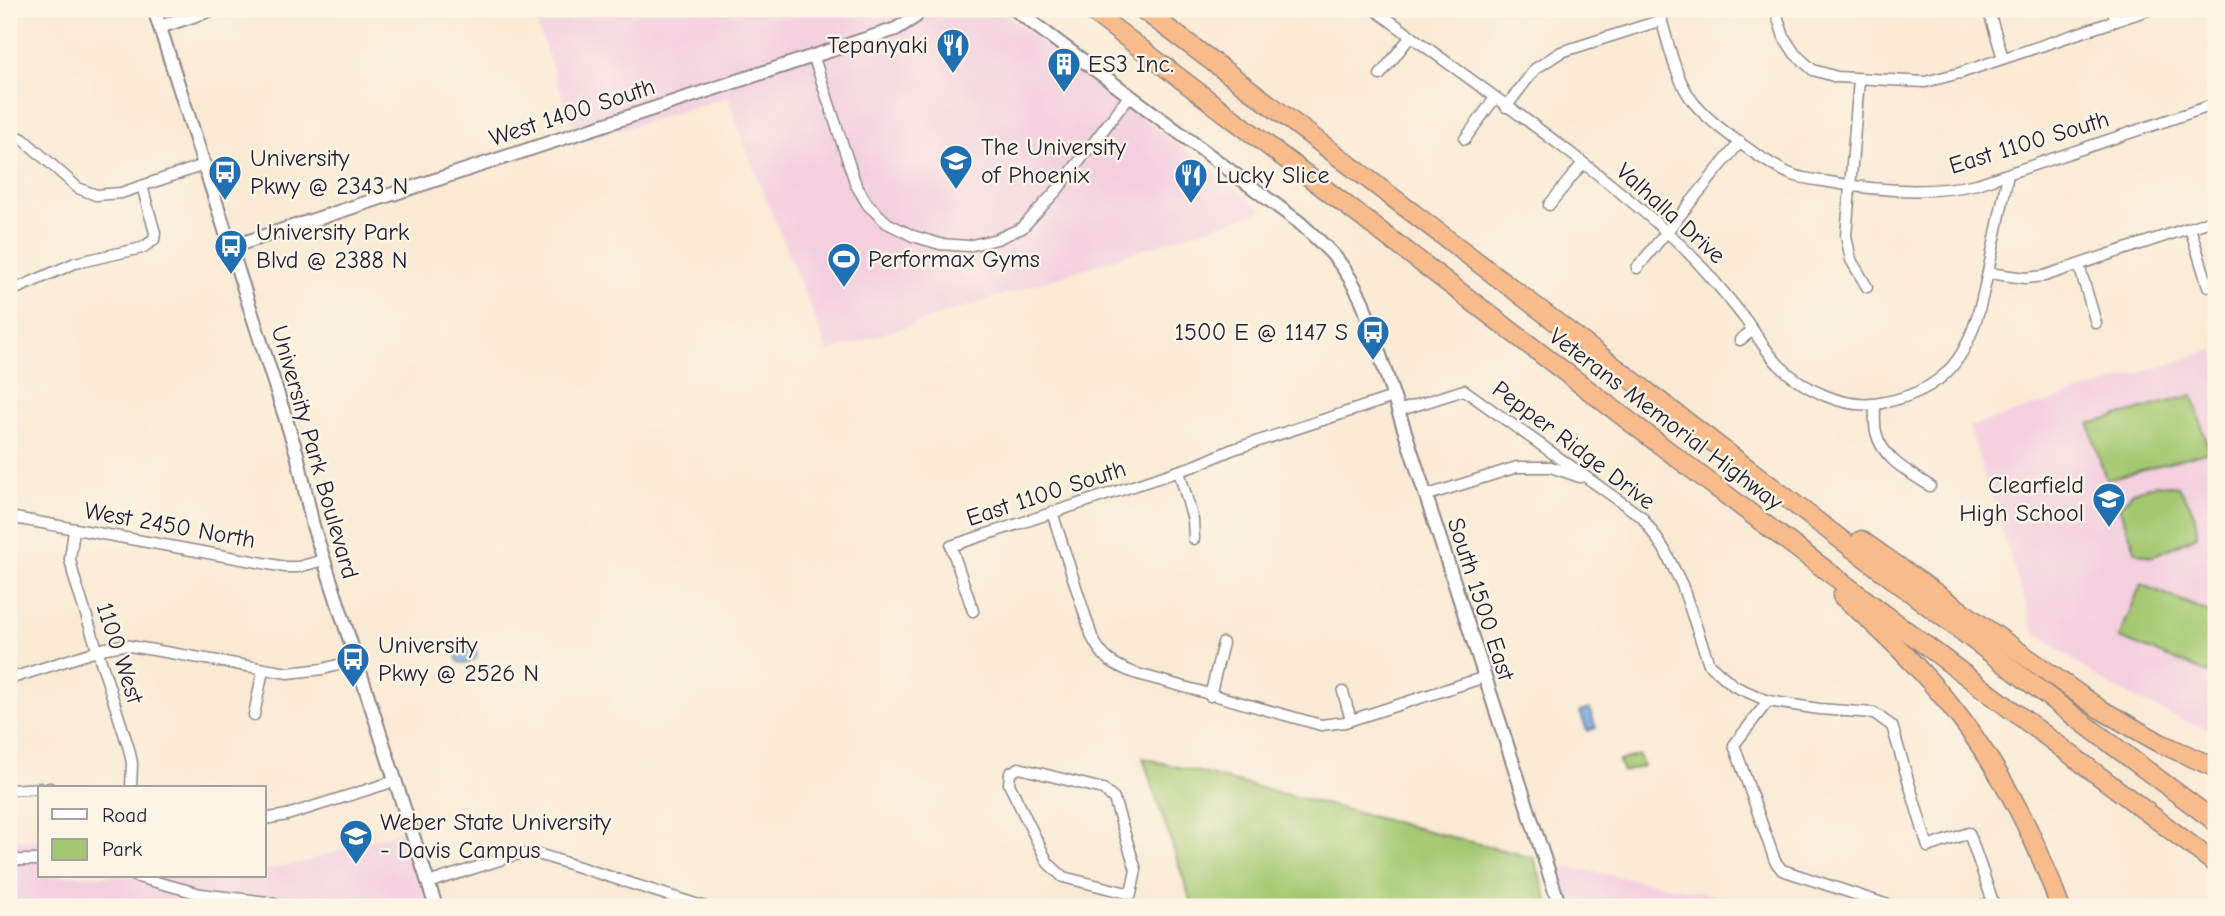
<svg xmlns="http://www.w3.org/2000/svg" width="2225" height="916" font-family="'Comic Neue',sans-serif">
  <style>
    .built { fill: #f3cfe0 }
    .green { fill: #a4c871; stroke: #637556; stroke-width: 2 }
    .water { fill: #71a1db; stroke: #4a628b; stroke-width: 2 }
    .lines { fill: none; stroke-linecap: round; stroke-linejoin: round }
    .minor-casing { stroke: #8e8688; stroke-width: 13 }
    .tertiary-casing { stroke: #8e8688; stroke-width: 16 }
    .motorway-casing { stroke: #8e8688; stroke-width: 21 }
    .minor { stroke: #fff; stroke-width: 10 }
    .tertiary { stroke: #fff; stroke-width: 12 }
    .motorway { stroke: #fabb8b; stroke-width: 18 }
    .labels { text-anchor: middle; stroke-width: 5; stroke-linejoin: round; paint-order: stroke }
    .poi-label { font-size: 24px; fill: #22223b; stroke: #fcf5e5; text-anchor: start }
    .street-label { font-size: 24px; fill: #22223b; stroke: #fcf5e5 }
  </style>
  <rect width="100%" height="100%" fill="#fcf5e5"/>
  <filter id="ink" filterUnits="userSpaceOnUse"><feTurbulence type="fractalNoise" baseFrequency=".0143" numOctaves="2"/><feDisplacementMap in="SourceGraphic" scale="14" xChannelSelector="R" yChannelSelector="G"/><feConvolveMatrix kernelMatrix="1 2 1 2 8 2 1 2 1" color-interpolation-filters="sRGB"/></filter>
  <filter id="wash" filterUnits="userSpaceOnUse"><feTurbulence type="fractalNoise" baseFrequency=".00686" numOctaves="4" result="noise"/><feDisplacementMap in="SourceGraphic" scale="28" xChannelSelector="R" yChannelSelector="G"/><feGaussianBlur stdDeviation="1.57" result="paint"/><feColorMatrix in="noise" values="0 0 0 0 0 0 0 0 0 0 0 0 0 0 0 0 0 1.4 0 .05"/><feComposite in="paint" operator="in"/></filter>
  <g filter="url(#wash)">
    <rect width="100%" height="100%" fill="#f9ead4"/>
    <!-- built -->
    <g class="built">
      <polygon points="532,9 998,9 1264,210 828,352 744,144 728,97 578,142"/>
      <polygon points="2216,349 2216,732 2175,717 2108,685 2034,631 1969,427"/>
      <polygon points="410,828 436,907 9,907 9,840 40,839 40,876 264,876 264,870 303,862"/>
      <polygon points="1554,864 1776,907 1568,907"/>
    </g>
    <!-- green -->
    <g class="green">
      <polygon points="2193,395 2209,451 2106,480 2089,424"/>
      <path d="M2156,484L2178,487C2191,504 2197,515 2197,536L2151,557L2136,552L2119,507L2133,492Z"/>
      <polygon points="2141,584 2216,615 2216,676 2119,638"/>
      <polygon points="1639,755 1643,766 1623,772 1619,761"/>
      <polygon points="1143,758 1534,858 1550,907 1193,907"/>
    </g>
    <!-- water -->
    <g class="water">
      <polygon points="464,648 474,648 477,652 477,658 469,663 460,663 456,659 457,654"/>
      <polygon points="1590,709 1596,728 1587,731 1580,712"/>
    </g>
  </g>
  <g filter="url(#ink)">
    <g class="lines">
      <defs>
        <g id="minor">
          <path d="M1374,9C1472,82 1576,151 1668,233C1697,259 1721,288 1745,319C1756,334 1767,353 1780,366C1805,390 1845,410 1881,403C1960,388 1973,342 1988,272C1995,239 2002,206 2008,174"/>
          <path d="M1658,9C1668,39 1674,78 1694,103C1712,125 1766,164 1793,175C1804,179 1817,180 1829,182C1878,191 1928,195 1977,184L2216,104"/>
          <polyline points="1775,9 1784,37 1795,54 1813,70 1837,77 1925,82 1960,73 2151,9"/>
          <polyline points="1988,9 2003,58"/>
          <polyline points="2112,9 2116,21"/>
          <polyline points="813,55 856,185 868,205 887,223 913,236 940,244 968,246 997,239 1022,228 1058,189 1130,95"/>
          <polyline points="1380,75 1411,36"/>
          <polyline points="1859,80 1846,236 1851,260 1867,287"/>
          <polyline points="1506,107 1535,69 1561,52 1662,20"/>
          <polyline points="9,133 23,139 78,188 96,195 121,193 204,165"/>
          <polyline points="1465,139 1495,98"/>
          <polyline points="1549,205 1583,163"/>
          <polyline points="2190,228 2208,286"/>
          <polyline points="2079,265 2096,323"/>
          <polyline points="1637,268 1740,142"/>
          <polyline points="1988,273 2025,278 2044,276 2216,219"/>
          <polyline points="9,292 75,263 142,248 154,240 155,233 142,186"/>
          <polyline points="1740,340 1753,330"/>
          <path d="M1875,404C1875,413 1874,424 1876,432C1882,459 1909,472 1930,486"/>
          <polyline points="1398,411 1464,390 1642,517 1664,549 1682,585 1709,664 1734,686 1768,701 1819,709 1874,713 1892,726 1928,847 1969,833 1993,902 1977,907"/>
          <polyline points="1179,471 1193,520 1194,539"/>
          <polyline points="1425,496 1517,467 1551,467 1580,477"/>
          <path d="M1052,512L1092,637C1103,659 1112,664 1134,673L1321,725L1345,722L1485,677"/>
          <polyline points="9,517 285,567 298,567 324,560"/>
          <polyline points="74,530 70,559 74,577 129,749 132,763 131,788"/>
          <polyline points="973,611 951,546 1197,465 1231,450 1393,397"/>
          <polyline points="9,679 106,648 124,645 288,673 323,669 356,660"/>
          <polyline points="1343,692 1351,720"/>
          <polyline points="1210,696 1223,643"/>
          <polyline points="1768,701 1734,745 1775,861 1782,870 1894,907"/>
          <polyline points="254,715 263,670"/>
          <polygon points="1019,768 1103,789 1114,799 1136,870 1131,894 1063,877 1048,863 1009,784 1010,773"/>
          <polyline points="49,788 50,788"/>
          <polyline points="9,790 40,788"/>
          <polyline points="264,819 287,815 395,781"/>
          <polyline points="9,860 40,860"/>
          <polyline points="134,876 201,894 267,902 284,907"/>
          <polyline points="428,883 515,855 535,853 705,907"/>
        </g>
        <g id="tertiary">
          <polyline points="154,9 297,454 313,526 436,907"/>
          <path d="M1014,9L1300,223C1332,252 1344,263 1363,303L1560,907"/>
          <polyline points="160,27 213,9"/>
          <polyline points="231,247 896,29 915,17 922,9"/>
        </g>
        <g id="motorway">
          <polyline points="1089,9 1709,482 2216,864"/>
          <path d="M1142,9C1503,277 1855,555 2216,822"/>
          <polyline points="1861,540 2100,709 2160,743 2216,768"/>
          <path d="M1842,596C1947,685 2015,777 2060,907"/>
        </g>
      </defs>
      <!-- minor casing -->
      <use href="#minor" class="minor-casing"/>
      <!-- tertiary casing -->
      <use href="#tertiary" class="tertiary-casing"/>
      <!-- motorway casing -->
      <use href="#motorway" class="motorway-casing"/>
      <!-- minor -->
      <use href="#minor" class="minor"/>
      <!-- tertiary -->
      <use href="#tertiary" class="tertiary"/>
      <!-- motorway -->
      <use href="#motorway" class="motorway"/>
    </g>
  </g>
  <!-- icons -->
  <defs>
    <symbol id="restaurant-pin" viewBox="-11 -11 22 30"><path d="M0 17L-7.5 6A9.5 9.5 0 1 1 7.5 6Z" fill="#1f6fb2" stroke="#fcf5e5"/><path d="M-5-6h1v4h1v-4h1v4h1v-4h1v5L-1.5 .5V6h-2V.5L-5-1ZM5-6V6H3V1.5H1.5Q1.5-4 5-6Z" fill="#fff"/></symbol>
    <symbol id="building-pin" viewBox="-11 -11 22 30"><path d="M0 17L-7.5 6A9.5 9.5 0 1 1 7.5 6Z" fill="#1f6fb2" stroke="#fcf5e5"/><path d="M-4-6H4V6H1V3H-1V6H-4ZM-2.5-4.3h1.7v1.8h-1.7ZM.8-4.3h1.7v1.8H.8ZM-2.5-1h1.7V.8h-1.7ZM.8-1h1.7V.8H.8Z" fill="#fff"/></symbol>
    <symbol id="university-pin" viewBox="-11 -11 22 30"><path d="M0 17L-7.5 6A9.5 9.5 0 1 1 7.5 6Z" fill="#1f6fb2" stroke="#fcf5e5"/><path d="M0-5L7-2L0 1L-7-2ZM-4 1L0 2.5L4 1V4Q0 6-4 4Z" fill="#fff"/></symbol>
    <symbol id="bus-pin" viewBox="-11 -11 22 30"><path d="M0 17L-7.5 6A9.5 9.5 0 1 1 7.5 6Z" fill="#1f6fb2" stroke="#fcf5e5"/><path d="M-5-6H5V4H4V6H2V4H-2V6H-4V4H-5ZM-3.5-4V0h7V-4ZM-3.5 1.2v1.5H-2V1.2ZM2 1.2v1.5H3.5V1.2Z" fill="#fff"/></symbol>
    <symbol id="stadium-pin" viewBox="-11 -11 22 30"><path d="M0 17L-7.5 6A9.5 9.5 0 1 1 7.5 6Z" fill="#1f6fb2" stroke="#fcf5e5"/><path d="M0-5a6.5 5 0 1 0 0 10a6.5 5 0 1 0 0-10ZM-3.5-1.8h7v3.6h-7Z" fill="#fff"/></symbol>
    <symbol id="school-pin" viewBox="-11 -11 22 30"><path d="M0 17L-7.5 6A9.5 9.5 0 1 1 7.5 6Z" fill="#1f6fb2" stroke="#fcf5e5"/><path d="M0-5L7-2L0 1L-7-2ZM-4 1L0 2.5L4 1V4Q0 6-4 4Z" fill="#fff"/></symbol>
  </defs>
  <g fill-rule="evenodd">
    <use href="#restaurant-pin" x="934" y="26" width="38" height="52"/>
    <use href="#building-pin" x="1045" y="45" width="38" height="52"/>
    <use href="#university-pin" x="937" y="142" width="38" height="52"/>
    <use href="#bus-pin" x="206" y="153" width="38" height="52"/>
    <use href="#restaurant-pin" x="1172" y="156" width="38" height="52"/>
    <use href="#bus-pin" x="212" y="227" width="38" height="52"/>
    <use href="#stadium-pin" x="825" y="240" width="38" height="52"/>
    <use href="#bus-pin" x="1354" y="313" width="38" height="52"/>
    <use href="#school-pin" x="2090" y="480" width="38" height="52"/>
    <use href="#bus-pin" x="334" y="640" width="38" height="52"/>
    <use href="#university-pin" x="337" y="817" width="38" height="52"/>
  </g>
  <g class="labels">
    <!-- poi labels -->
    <g class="poi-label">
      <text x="928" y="53" text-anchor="end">Tepanyaki</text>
      <text x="1088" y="72">ES3 Inc.</text>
      <text x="981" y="155">The University<tspan x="981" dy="28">of Phoenix</tspan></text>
      <text x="250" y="166">University<tspan x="250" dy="28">Pkwy @ 2343 N</tspan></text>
      <text x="1216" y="183">Lucky Slice</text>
      <text x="256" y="240">University Park<tspan x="256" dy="28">Blvd @ 2388 N</tspan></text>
      <text x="868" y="267">Performax Gyms</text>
      <text x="1348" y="340" text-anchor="end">1500 E @ 1147 S</text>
      <text x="2084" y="493" text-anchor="end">Clearfield<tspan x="2084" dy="28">High School</tspan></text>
      <text x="378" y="653">University<tspan x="378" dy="28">Pkwy @ 2526 N</tspan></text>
      <text x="380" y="830">Weber State University<tspan x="380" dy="28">- Davis Campus</tspan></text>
    </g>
    <!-- street labels -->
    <g class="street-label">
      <text transform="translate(572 112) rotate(-18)" y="8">West 1400 South</text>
      <text transform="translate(2029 142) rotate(-17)" y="8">East 1100 South</text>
      <text transform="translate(1671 213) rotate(42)" y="8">Valhalla Drive</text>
      <text transform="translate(1666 419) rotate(37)" y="8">Veterans Memorial Highway</text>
      <text transform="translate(1574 445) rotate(37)" y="8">Pepper Ridge Drive</text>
      <text transform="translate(315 452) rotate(74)" y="8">University Park Boulevard</text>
      <text transform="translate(1046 493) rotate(-18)" y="8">East 1100 South</text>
      <text transform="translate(170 525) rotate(10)" y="8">West 2450 North</text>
      <text transform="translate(1481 599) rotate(72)" y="8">South 1500 East</text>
      <text transform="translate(120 653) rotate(72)" y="8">1100 West</text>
    </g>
  </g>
  <!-- margin -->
  <rect width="2225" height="916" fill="none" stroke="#fcf5e5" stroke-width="35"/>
  <!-- legend -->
  <rect x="38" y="786" width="228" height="91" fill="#fcf5e5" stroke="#a5a1a1" stroke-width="2"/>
  <rect x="52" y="809" width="35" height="10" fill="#ffffff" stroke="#a5a1a1" stroke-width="2"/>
  <text x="102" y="822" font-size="21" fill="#22223b">Road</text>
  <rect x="52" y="839" width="35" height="21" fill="#a4c871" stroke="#a5a1a1" stroke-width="2"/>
  <text x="102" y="856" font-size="21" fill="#22223b">Park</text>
</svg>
